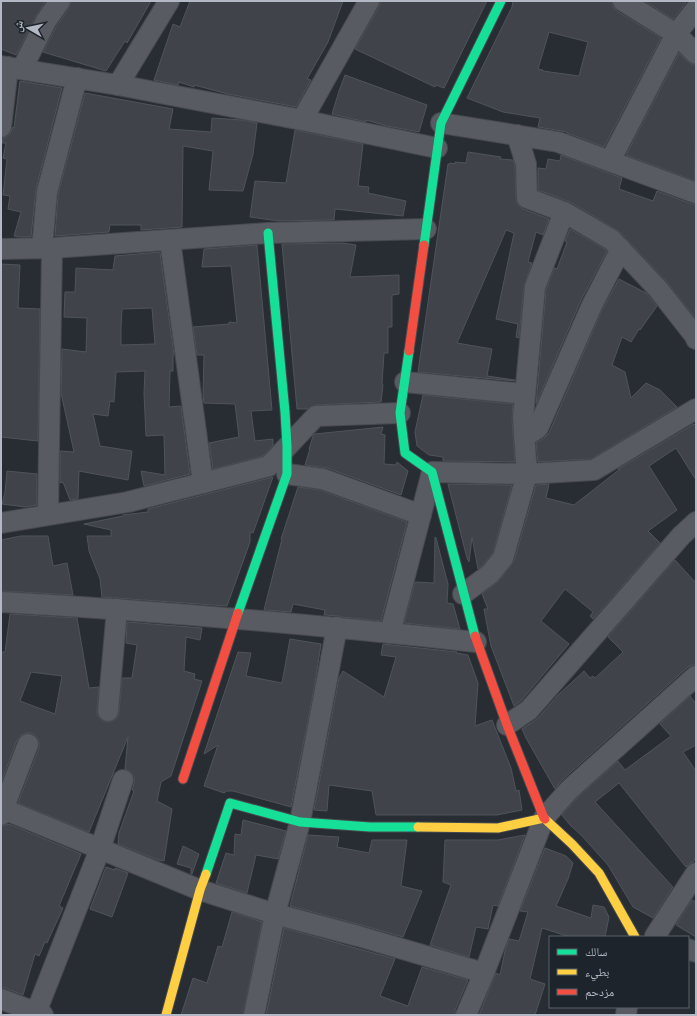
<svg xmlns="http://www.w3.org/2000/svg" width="697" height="1016" font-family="Montserrat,'Noto Naskh Arabic',sans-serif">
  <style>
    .building { fill: #40444a; stroke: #4f545b; fill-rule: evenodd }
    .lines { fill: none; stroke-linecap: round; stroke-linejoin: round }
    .street-casing { stroke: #46494e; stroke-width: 22 }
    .fast-casing { stroke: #46494e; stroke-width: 11 }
    .slow-casing { stroke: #46494e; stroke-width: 11 }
    .jam-casing { stroke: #46494e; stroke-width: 11 }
    .street { stroke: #585b61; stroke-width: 20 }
    .fast { stroke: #16e098; stroke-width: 9 }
    .slow { stroke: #ffcf43; stroke-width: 9 }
    .jam { stroke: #f24e42; stroke-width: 9 }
  </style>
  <rect width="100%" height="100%" fill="#282d33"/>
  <!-- building -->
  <g class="building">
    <polygon points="1,1 46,1 36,16 16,55 1,49"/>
    <polygon points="71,1 151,1 127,43 125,41 106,71 43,52 56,27 69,8"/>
    <polygon points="190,1 343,1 328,42 307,79 311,80 296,107 228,94 194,85 194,87 179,82 178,85 154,80 173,24 180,27"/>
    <polygon points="380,1 487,1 444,88 436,85 435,87 355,49 379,7"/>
    <path d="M513,1H612L613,7L617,11L661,38L604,147L567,133V132L538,127L540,118L503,112L467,98L512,7ZM549,32L588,42L579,76L543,71V70L538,69Z"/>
    <polygon points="645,1 684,1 686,3 673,19"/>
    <polygon points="679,53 688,62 693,65 696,65 695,181 626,155"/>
    <polygon points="345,75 427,105 419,132 387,126 366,120 366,122 332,114 339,91"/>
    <polygon points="20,81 62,88 36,189 31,237 19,237 14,236 21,212 8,209 10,196 3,195 7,159 3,158 6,143 2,143 3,138 6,137 10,134 13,127 14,128"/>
    <polygon points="85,93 173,109 169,129 211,132 212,118 242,120 257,123 253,154 243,191 209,190 213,151 183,146 182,227 141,230 141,225 110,225 109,232 55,236 58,194"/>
    <polygon points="295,130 363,144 358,186 369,187 368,193 406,201 403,216 335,209 334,220 279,221 250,217 255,181 286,183"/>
    <polygon points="468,152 501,157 500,159 513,160 515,166 516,198 517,204 523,209 549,219 543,235 536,232 528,262 532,263 524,286 519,338 516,337 518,324 496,319 514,233 506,230 457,343 492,349 487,376 515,380 515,381 418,372 448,164 450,164 450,163 455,164 455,162 466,163"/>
    <polygon points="561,155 622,178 619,189 653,201 657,191 692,204 696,204 696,319 666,281 620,232 570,202 538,190 538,168 546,169 548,159 560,161"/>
    <polygon points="570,229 605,249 607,251 581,300 536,404 546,290 554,268 557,269 567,242 565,241"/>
    <polygon points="343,243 356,245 350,277 399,275 399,294 392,295 392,327 388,327 388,353 384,353 382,384 383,385 381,402 316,405 307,409 297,409 282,244"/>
    <polygon points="257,245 272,410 251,411 255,441 273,439 273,445 263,456 213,469 209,443 239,437 235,404 204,403 203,395 204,355 197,355 193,327 229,324 229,322 237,323 231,266 202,267 204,249"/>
    <path d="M160,252L174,355H173V371H170L169,407L181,406L190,474L144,486L141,471L165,475L164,435L146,436L144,393L145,371L116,372L114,402L110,401L108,416L93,414L100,446L132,451L128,480L79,471L78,499L70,500L63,482L60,483V451L74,452L61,393L62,349L86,352L87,318L64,317L65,292H75L76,268L113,270L115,256ZM152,308L155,344L121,345V327L122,309Z"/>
    <polygon points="1,264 20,265 18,308 40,309 38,441 1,437"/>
    <polygon points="619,279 646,293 657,306 640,330 639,329 631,342 622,337 612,365 625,372 631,398 646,383 660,390 677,407 591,459 538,462 536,443 544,438 549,433 602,310"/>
    <polygon points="423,395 513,404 512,419 515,462 443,461 443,457 429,455 417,446 415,432"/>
    <polygon points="694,424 696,426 696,480 676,448 649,466 677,510 648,531 660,543 593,619 590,616 593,612 565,589 541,621 569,644 521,701 514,706 491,646 484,609 488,609 482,594 499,581 514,561 536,485 549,484 546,498 574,505 620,469 618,469"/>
    <polygon points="383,427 381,434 385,435 384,464 396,465 397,462 408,471 401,495 327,468 305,465 310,449 309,449 313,436 315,434"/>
    <polygon points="7,471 37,474 37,505 25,507 2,504 5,492"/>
    <polygon points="273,477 253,533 250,532 250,542 227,606 102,597 100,579 89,551 87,536 111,536 111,530 84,524 123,516 123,515 148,512 148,509"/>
    <polygon points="448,484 512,485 493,553 482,566 478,569 472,537 469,562 467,558"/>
    <polygon points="298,487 320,490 407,522 381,621 342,617 339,616 324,615 325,610 293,604 291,612 264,610 282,539 281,539"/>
    <polygon points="21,536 48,536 53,566 67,563 73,595 1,591 1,540"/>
    <polygon points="435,537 436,538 448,584 447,603 453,604 460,629 404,623 415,582 434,583"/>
    <polygon points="675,560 696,583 696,665 693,665 688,667 562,780 555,789 526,738 522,729 538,718 558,695 584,671 590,678 593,676 595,678 623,652 608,637"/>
    <path d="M10,614L77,618L89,688L99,687L97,710V715L102,721L107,722L113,721L118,717L119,712L122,678H132L137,645L126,643L127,622L202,628L200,640L186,637L184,671L195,674L194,679L202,681L171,776L161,782L157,801L172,809L164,861L158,860L118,844L119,833L134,791L132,790L134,784V777L131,772L125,769L128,737L89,832L18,803L39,748V742L37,737L32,733H26L21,735L17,740L1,783V652H5ZM31,672L62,676L55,714L20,701Z"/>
    <polygon points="290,639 321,644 314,689 291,807 233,791 227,791 224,793 204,786 218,745 204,754 238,652 251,653 246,676 282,683"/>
    <polygon points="383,644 457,652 456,653 468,655 478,683 475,726 492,720 511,768 516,791 519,790 522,810 497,815 376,815 372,791 329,785 327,811 314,810 339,678 343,671 384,697 396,657 381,655"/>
    <polygon points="690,696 696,704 696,745 683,752 696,771 696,857 693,862 690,863 686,867 619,783 595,802 673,887 653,918 633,907 608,865 581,835 570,825 562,815 578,797 618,761 625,770 671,736 660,724"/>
    <polygon points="243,820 286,831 278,859 256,855 247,893 216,883 226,853 234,855 235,834 241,835"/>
    <polygon points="9,824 81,854 59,906 63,908 47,943 45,942 39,956 35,954 23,995 5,988 1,988 1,826 3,826"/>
    <polygon points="308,835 339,837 337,847 369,853 372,840 407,840 401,886 422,891 403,937 361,925 290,906"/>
    <polygon points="525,835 498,906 493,905 488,929 476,927 469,957 430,945 451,885 443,882 445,840 498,840"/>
    <polygon points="183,846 199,854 192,874 191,874 191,868 177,864"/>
    <polygon points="545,848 566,856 573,863 568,879 556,906 591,918 593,905 604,907 609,917 605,937 570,937 542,928 530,979 545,984 535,1015 479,1015 496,973 500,975 505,951 509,939 519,941 528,912 520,911"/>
    <polygon points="106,867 115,870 115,868 128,873 112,917 90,909"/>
    <polygon points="692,900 696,902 696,937 676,925"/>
    <polygon points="232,912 262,922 243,1015 181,1015 193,978 207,983 218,946 222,947"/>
    <polygon points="284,928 395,959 380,996 408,1006 422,967 468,980 455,1010 455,1015 266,1015"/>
  </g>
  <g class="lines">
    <defs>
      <g id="street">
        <polyline points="623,1 676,34 696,54"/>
        <polyline points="1,66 118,85 302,120 437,148"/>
        <polyline points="22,69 46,21 60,1"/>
        <polyline points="118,85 169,1"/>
        <polyline points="302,120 369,1"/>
        <polyline points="441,123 558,142 696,193"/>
        <polyline points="1,127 8,67"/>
        <polyline points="517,135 526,164 527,198 564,212 612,240 658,289 695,336 696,339"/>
        <polyline points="610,161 676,34 696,9"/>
        <polyline points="170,240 203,483"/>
        <polyline points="42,248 47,192 77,78"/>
        <polyline points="1,249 52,248 268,233 426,229"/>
        <polyline points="405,382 525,394"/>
        <polyline points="524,437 538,428 592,305 621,249"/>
        <polyline points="287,474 323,479 421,515"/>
        <polyline points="48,514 52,248"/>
        <polyline points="1,523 128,502 269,466 316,416 400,413"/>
        <polyline points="463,594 490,574 503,558 527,474 523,418 535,287 564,212"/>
        <path d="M1,602C160,611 318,625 476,642"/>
        <polyline points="390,633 432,472 527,474 594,470 696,409"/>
        <polyline points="108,711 117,609"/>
        <polyline points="507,725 529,710 681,536 696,522"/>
        <polyline points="1,808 200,890 275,914 358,936 484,973"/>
        <polyline points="1,815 28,744"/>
        <polyline points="655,936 696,873"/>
        <polyline points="688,949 696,952"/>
        <polyline points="1,999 43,1015"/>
        <polyline points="35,1015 100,849 123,780"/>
        <polyline points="254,1015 275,914 300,822 337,627"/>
        <polyline points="466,1015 484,973 544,818 570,789 696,676"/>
        <polyline points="626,1015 627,1007"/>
      </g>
      <g id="fast">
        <polyline points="424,245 441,123 501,1"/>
        <polyline points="409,351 400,413 405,453 432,472 475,636"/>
        <polyline points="238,613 287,474 287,446 285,412 268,233"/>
        <polyline points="206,874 230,803 300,822 370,827 418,827"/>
      </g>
      <g id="slow">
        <polyline points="545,819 572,844 599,873 635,937"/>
        <polyline points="418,827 498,828 544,818"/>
        <polyline points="166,1015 200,890 206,874"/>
      </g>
      <g id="jam">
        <polyline points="409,351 424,245"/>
        <polyline points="475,636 507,725 544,818 545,819"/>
        <polyline points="183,779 238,613"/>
      </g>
    </defs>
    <!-- street casing -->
    <use href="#street" class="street-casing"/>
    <!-- fast casing -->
    <use href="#fast" class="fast-casing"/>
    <!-- slow casing -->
    <use href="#slow" class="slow-casing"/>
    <!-- jam casing -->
    <use href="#jam" class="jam-casing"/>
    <!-- street -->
    <use href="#street" class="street"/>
    <!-- fast -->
    <use href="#fast" class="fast"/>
    <!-- slow -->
    <use href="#slow" class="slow"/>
    <!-- jam -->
    <use href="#jam" class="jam"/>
  </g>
  <!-- border -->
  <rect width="697" height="1016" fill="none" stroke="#b2b9c4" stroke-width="4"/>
  <!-- legend -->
  <rect x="549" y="936" width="140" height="72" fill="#1d242c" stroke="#596069"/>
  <rect x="557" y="949" width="20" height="6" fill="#16e098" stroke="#596069"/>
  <text x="585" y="956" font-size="12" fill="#b2b9c4">سالك</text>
  <rect x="557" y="969" width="20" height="6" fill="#ffcf43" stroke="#596069"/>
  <text x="585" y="976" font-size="12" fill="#b2b9c4">بطيء</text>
  <rect x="557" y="989" width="20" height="6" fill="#f24e42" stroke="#596069"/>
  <text x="585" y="996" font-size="12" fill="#b2b9c4">مزدحم</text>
  <!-- north arrow -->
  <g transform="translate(28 28) rotate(279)" stroke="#1d242c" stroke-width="3" paint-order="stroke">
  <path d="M0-3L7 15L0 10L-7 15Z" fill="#b2b9c4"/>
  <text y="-6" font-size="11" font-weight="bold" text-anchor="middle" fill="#b2b9c4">ش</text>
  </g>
</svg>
